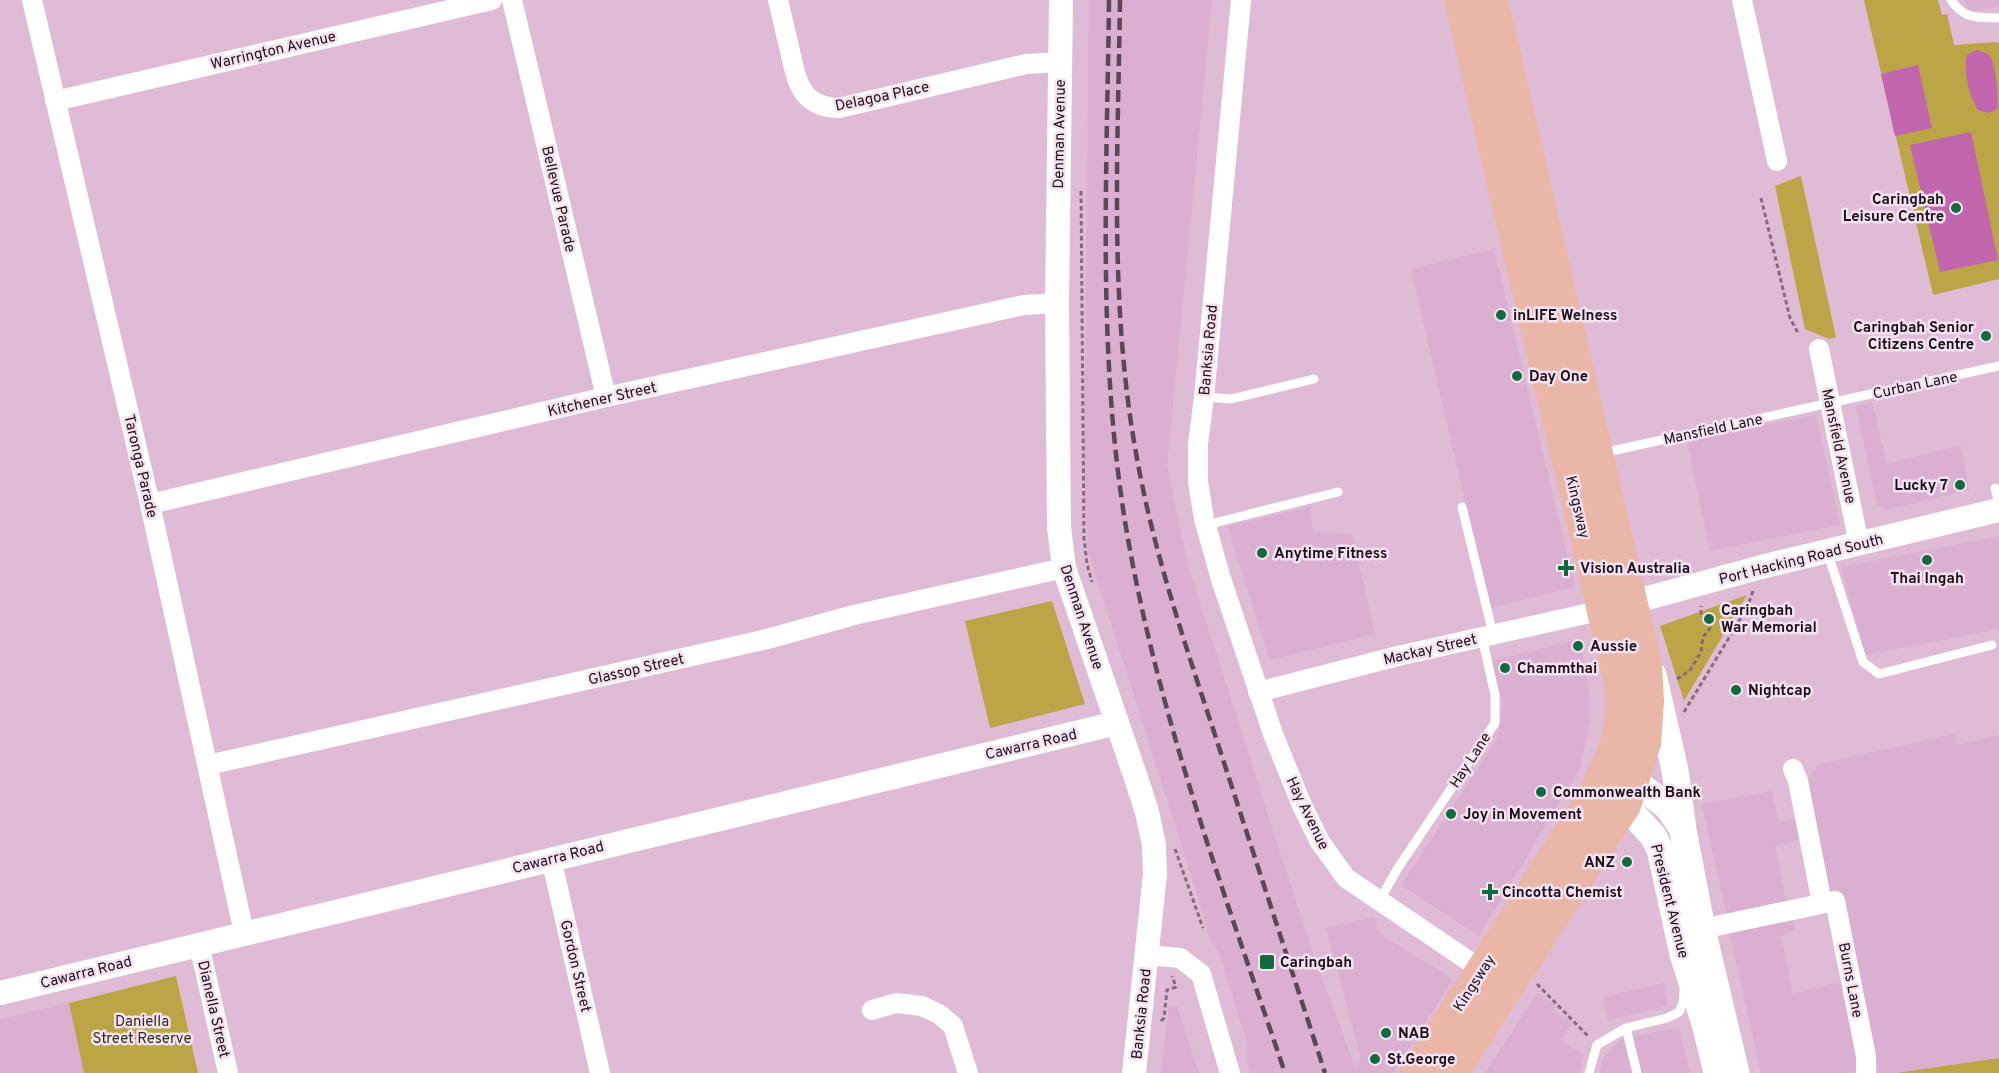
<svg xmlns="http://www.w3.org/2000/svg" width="1999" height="1073" font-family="Overpass,sans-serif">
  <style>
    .built { fill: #daafcf }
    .green { fill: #bca546 }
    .water { fill: #c266ae }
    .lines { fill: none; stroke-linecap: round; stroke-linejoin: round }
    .path { stroke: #846b7d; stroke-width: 3; stroke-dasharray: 4.5 3; stroke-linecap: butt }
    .service { stroke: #fff; stroke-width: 9 }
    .minor { stroke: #fff; stroke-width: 20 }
    .tertiary { stroke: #fff; stroke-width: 24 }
    .secondary { stroke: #fff; stroke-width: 27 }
    .primary { stroke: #e9b6a8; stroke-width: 32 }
    .rail { stroke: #5b4756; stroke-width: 4.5; stroke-dasharray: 12 6; stroke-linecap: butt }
    .poi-dot { fill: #106c40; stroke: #f5e2f0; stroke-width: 2 }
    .labels { text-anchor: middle; stroke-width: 5; stroke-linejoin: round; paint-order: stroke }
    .street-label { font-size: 15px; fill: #1e111a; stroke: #f5e2f0 }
    .poi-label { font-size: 15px; font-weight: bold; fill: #1e111a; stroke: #f5e2f0; text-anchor: start }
    .park-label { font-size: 15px; fill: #332e19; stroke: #f5e2f0 }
  </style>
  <rect width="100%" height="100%" fill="#e0bbd6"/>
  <!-- built -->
  <g class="built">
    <polygon points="1089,0 1212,0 1167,466 1187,562 1309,942 1355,1067 1361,1059 1326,928 1374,917 1380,934 1453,979 1393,1073 1251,1073 1247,1062 1247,1043 1220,955 1208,935 1205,920 1088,551 1084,481"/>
    <polygon points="1964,0 1999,0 1999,6 1968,12"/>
    <polygon points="1494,249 1575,587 1490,608 1411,269"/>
    <polygon points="1872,402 1887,464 1961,445 1969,490 1886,510 1877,504 1856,406"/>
    <polygon points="1816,415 1840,525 1710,551 1687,441"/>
    <polygon points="1310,507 1313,531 1352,534 1375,634 1270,660 1227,526"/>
    <polygon points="1999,536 1999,629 1865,655 1841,567"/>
    <polygon points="1580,639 1590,697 1590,722 1579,770 1479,936 1401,885 1497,740 1503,704 1492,661"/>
    <polygon points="1954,734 1957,745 1999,735 1999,1058 1896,1073 1879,1073 1838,890 1827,892 1806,783 1819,764"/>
    <polygon points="1772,791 1778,822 1795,819 1803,839 1775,846 1786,902 1727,917 1702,804"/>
    <polygon points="1792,917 1796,930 1781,936 1793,994 1843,981 1858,1071 1848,1073 1761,1073 1729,931"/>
    <polygon points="1664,983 1668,1006 1608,1020 1603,997"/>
    <polygon points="1537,993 1556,1005 1553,1010 1572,1023 1561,1040 1583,1055 1580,1073 1485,1073"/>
    <polygon points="69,1003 84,1073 0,1073 0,1019"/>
    <polygon points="1177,1005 1196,1064 1199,1073 1161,1073 1169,1007"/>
    <polygon points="1679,1027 1690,1073 1600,1073 1602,1060 1620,1040"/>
  </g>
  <!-- green -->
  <g class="green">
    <polygon points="1864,0 1938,0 1942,15 1947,14 1954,45 1995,42 1999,43 1999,279 1933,295"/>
    <polygon points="1801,176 1836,337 1829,339 1805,329 1775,186"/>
    <polygon points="1747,595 1684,701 1660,626"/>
    <polygon points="1052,601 1085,704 990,728 965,621"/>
    <polygon points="176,976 198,1073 84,1073 69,1003"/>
    <polygon points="1999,1058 1999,1073 1896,1073"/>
  </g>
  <!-- water -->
  <g class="water">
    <path d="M1977,50C1982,52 1986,52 1990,56C1996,65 1999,98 1997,109L1988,113L1978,110C1969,96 1963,71 1967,55Z"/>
    <polygon points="1918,65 1932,128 1895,136 1881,74"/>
    <polygon points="1971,132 1998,260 1940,272 1910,145"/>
  </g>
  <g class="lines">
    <!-- path -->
    <g class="path">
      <polyline points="1081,191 1084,538 1087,564 1092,582"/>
      <polyline points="1761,198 1790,318 1798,333"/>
      <polyline points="1677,679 1690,670 1701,652 1703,637 1712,626 1701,616 1701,606"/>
      <polyline points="1684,712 1747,608 1753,591"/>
      <polyline points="1175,849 1203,928"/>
      <polyline points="1537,984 1589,1037"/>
      <polyline points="1161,1021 1164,1018 1167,990 1176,987 1172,976"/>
    </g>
    <!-- service -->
    <g class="service">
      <path d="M1951,0C1965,20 1977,17 1999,18"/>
      <polyline points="1204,397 1231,399 1314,379"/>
      <polyline points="1602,453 1999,366"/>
      <polyline points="1995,488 1999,503"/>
      <polyline points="1462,507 1493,634"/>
      <polyline points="1206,525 1338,492"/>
      <polyline points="1827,551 1863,662 1879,674 1992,645"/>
      <polyline points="1379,901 1398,868 1495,723 1495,695 1482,637"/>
      <polyline points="1626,1028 1637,1073"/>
      <polyline points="1589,1073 1597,1045 1626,1028 1667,1018 1679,1012 1683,1003 1684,990"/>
    </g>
    <!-- minor -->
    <g class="minor">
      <polyline points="32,0 150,504 244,933"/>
      <polyline points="512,0 606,397"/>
      <path d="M778,0C782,17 786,34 790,51C797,82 801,107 839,108L1026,64L1060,62"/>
      <polyline points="1241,0 1204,397 1198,444 1198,482 1204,519 1221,579 1273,734 1301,803 1320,842 1346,878 1482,970"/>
      <polyline points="1742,0 1777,161"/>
      <polyline points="55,101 492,0"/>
      <polyline points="1819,349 1859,544"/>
      <polyline points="150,504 606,397 1024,305 1057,303"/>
      <polyline points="1258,692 1398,656 1603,610"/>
      <polyline points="208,765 767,639 854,615 1064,568"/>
      <polyline points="1793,769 1798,781 1822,903"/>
      <polyline points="551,858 600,1073"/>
      <polyline points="1702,929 1835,901 1866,1056 1866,1073"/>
      <polyline points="199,944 228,1073"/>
      <polyline points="1147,955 1180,958 1201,974 1230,1073"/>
      <polyline points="872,1010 896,1003 922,1006 939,1014 953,1026 968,1073"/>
    </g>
    <!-- tertiary -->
    <g class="tertiary">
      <polyline points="1061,0 1057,303 1059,527 1064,568 1137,781 1147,812 1154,845 1155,874 1134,1073"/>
      <polyline points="1633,602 1765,566 1999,510"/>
      <polyline points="0,993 1117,723"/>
    </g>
    <!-- secondary -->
    <g class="secondary">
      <polyline points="1653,675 1675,770 1683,830 1702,929 1736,1073"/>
      <polyline points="1634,781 1668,807 1682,828"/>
      <polyline points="1625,805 1653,836 1660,849 1683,954 1706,1027 1717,1072"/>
    </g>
    <!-- primary -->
    <g class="primary">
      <path d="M1416,1073L1589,803C1613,758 1626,731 1619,679L1460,0"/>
      <polyline points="1452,1073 1625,805 1645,743 1648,701 1646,665 1492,0"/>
    </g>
    <!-- rail -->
    <g class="rail">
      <path d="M1109,0C1107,183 1096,369 1130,550C1163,729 1227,901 1285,1073"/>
      <path d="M1120,0C1118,151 1109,304 1136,453C1153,551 1186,647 1217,741C1253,852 1289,962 1325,1073"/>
    </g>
  </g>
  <!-- markers -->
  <g class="poi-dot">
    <circle cx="1956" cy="208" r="6"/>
    <circle cx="1501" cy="315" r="6"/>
    <circle cx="1986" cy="336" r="6"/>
    <circle cx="1517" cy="376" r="6"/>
    <circle cx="1960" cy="485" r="6"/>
    <circle cx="1262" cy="553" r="6"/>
    <circle cx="1927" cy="560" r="6"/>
    <path d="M1563 559h6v6h6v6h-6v6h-6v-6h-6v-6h6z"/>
    <circle cx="1709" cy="619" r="6"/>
    <circle cx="1578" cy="646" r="6"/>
    <circle cx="1505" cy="668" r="6"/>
    <circle cx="1736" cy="690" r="6"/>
    <circle cx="1541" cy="792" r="6"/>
    <circle cx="1451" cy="814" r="6"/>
    <circle cx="1627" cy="862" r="6"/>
    <path d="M1487 883h6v6h6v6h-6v6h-6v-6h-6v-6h6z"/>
    <rect x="1259" y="954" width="16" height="16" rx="3"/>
    <circle cx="1386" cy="1033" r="6"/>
    <circle cx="1375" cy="1059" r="6"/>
  </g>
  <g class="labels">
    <!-- street labels -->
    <g class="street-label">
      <text transform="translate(273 50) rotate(-13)" y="5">Warrington Avenue</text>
      <text transform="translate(882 96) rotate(-12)" y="5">Delagoa Place</text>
      <text transform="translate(1059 134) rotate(-89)" y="5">Denman Avenue</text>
      <text transform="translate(559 199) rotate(77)" y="5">Bellevue Parade</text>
      <text transform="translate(1208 350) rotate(-85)" y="5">Banksia Road</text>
      <text transform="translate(1915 385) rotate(-12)" y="5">Curban Lane</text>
      <text transform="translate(602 399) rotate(-13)" y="5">Kitchener Street</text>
      <text transform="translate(1713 429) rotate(-12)" y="5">Mansfield Lane</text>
      <text transform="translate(1839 446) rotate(78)" y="5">Mansfield Avenue</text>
      <text transform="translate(141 466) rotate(77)" y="5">Taronga Parade</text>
      <text transform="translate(1578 507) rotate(77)" y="5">Kingsway</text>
      <text transform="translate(1801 559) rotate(-14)" y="5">Port Hacking Road South</text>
      <text transform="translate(1082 617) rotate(72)" y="5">Denman Avenue</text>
      <text transform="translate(1430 649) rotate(-13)" y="5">Mackay Street</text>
      <text transform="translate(636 669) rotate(-13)" y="5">Glassop Street</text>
      <text transform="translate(1031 744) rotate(-13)" y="5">Cawarra Road</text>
      <text transform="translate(1470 760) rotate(-57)" y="5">Hay Lane</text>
      <text transform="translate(1308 813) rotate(64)" y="5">Hay Avenue</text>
      <text transform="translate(558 857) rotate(-14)" y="5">Cawarra Road</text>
      <text transform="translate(1670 901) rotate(76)" y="5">President Avenue</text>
      <text transform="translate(576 966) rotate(77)" y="5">Gordon Street</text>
      <text transform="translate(86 972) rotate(-14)" y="5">Cawarra Road</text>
      <text transform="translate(1851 980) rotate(79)" y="5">Burns Lane</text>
      <text transform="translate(1474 983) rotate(-57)" y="5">Kingsway</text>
      <text transform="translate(214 1009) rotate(77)" y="5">Dianella Street</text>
      <text transform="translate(1141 1014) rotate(-84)" y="5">Banksia Road</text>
    </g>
    <!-- poi labels -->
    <g class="poi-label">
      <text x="1944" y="204" text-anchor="end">Caringbah<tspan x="1944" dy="17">Leisure Centre</tspan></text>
      <text x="1513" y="320">inLIFE Welness</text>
      <text x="1974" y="332" text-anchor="end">Caringbah Senior<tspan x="1974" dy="17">Citizens Centre</tspan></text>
      <text x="1529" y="381">Day One</text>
      <text x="1948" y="490" text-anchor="end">Lucky 7</text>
      <text x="1274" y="558">Anytime Fitness</text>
      <text x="1580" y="573">Vision Australia</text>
      <text x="1927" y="583" text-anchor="middle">Thai Ingah</text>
      <text x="1721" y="615">Caringbah<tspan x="1721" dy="17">War Memorial</tspan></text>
      <text x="1590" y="651">Aussie</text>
      <text x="1517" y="673">Chammthai</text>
      <text x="1748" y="695">Nightcap</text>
      <text x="1553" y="797">Commonwealth Bank</text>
      <text x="1463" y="819">Joy in Movement</text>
      <text x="1615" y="867" text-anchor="end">ANZ</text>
      <text x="1502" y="897">Cincotta Chemist</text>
      <text x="1280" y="967">Caringbah</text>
      <text x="1398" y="1038">NAB</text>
      <text x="1387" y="1064">St.George</text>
    </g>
    <!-- park labels -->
    <g class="park-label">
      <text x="142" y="1026">Daniella<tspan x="142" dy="17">Street Reserve</tspan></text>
    </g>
  </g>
</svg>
